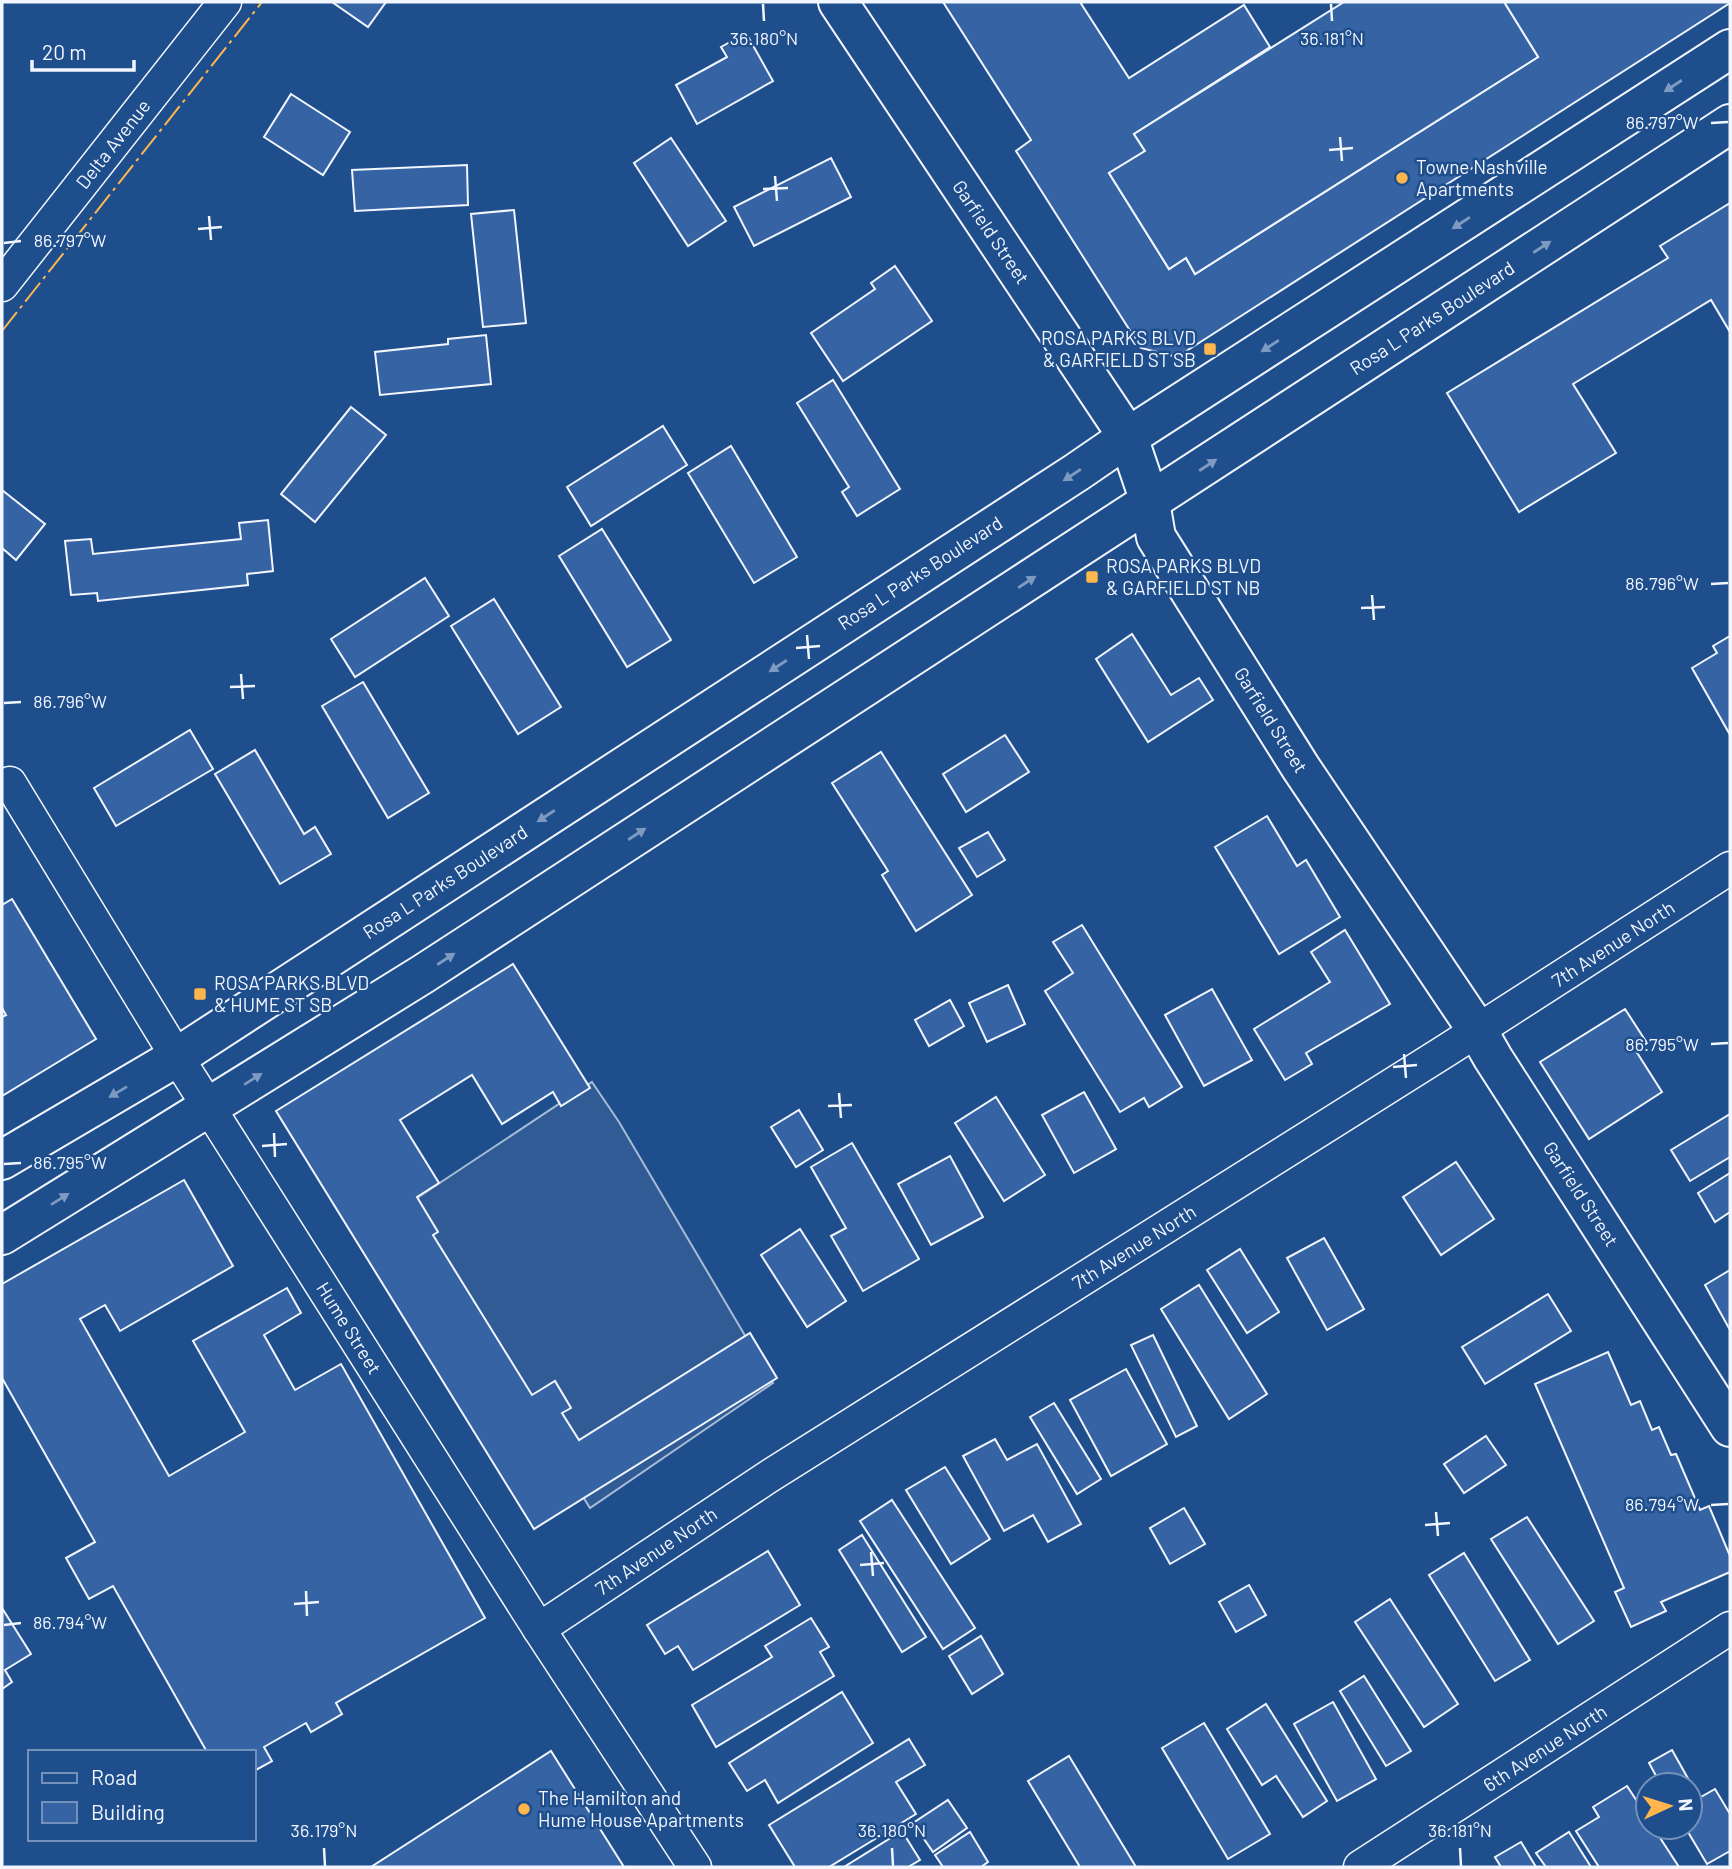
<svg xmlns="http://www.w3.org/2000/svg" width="1732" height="1869" font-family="Barlow,sans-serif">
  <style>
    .parking { fill: #305b95; stroke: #a8bbd7; stroke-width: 2 }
    .building { fill: #3563a3; stroke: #f2f6ff; stroke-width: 2 }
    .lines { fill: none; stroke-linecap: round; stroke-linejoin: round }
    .minor-casing { stroke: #f2f6ff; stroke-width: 35 }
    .tertiary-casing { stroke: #f2f6ff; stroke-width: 42 }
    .primary-casing { stroke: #f2f6ff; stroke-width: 42 }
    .minor { stroke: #1f4e8c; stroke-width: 32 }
    .tertiary { stroke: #1f4e8c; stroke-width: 38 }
    .primary { stroke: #1f4e8c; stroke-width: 38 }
    .power { stroke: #ffb74d; stroke-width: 2; stroke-dasharray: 24 5 3.5 5; stroke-linecap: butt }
    .oneway { fill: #7e9ac0 }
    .ticks { fill: none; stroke: #f2f6ff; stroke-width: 2.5 }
    .poi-dot { fill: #ffb74d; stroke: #1f4e8c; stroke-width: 2.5 }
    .labels { text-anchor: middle; stroke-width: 5; stroke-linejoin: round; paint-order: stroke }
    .street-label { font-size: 19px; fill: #f2f6ff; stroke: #1f4e8c }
    .poi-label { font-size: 19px; fill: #f2f6ff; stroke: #1f4e8c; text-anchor: start }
    .ticks-label { font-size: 18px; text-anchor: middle; fill: #f2f6ff; stroke: #1f4e8c; stroke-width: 5; stroke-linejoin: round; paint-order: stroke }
  </style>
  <rect width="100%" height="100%" fill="#1f4e8c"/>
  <!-- parking -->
  <polygon class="parking" points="592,1082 619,1122 773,1383 590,1508 405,1206"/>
  <!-- building -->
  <g class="building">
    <polygon points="332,2 386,2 368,27"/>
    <polygon points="943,2 1080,2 1129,78 1244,5 1270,47 1134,134 1145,151 1109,173 1169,269 1186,258 1195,274 1538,57 1504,2 1730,2 1730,3 1177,357 1141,348 1016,151 1031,140"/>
    <polygon points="1344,2 1504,2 1538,57 1195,274 1186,258 1169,269 1109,173 1145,151 1134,134"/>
    <polygon points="746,33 773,81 697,124 676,85 727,57 721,47"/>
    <polygon points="291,94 350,132 323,175 264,137"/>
    <polygon points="671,138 726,221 688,246 634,163"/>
    <polygon points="831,158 851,197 754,246 734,207"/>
    <polygon points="467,165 468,205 355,211 352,170"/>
    <polygon points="1730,203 1730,332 1711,300 1573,384 1616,453 1519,512 1447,393 1668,258 1660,246"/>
    <polygon points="514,210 526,323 483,327 471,214"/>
    <polygon points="895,266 932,321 843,381 811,333 875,289 871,283"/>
    <polygon points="486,335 491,384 380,395 375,352 448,344 448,339"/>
    <polygon points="833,380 900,489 857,516 842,492 849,487 797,403"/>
    <polygon points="351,407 386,435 315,522 281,494"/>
    <polygon points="663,426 687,465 591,526 567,487"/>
    <polygon points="731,446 797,557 754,583 688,473"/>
    <polygon points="2,490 45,524 16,560 2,548"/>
    <polygon points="268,520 273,571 247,574 248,585 98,601 97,593 71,595 65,541 91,539 93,554 241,539 239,523"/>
    <polygon points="602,529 671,640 627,667 559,556"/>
    <polygon points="425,578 449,616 355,677 331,639"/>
    <polygon points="494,599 561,707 518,734 451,626"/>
    <polygon points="1132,634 1171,695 1199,678 1213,700 1148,742 1096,659"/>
    <polygon points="1730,636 1730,732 1729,733 1692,668 1717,653 1713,646"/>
    <polygon points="363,682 429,793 388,818 322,706"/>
    <polygon points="190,730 213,769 116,826 94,788"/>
    <polygon points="1005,735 1029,772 966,812 943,774"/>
    <polygon points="255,750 304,834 315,827 331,854 280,884 215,774"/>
    <polygon points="881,752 972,895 916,931 882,875 888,871 832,783"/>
    <polygon points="1267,816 1297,866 1306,860 1340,917 1279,954 1215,847"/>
    <polygon points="988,832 1005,860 977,877 959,848"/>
    <polygon points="12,899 96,1039 2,1096 2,1017 6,1015 2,1008 2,905"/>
    <polygon points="1082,925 1182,1087 1149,1107 1144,1098 1120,1112 1045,991 1073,973 1053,942"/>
    <polygon points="1345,930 1390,1004 1306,1053 1312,1064 1285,1080 1254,1029 1330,982 1311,952"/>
    <polygon points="513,964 590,1088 561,1106 553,1092 502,1124 472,1075 400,1120 439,1183 417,1197 438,1232 433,1235 532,1395 555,1381 571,1408 562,1413 579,1440 750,1333 777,1378 534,1529 276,1111"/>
    <polygon points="1008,985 1025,1024 987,1042 969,1003"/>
    <polygon points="1212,989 1252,1060 1204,1086 1165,1015"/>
    <polygon points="950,1000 964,1026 929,1046 915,1020"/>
    <polygon points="1625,1009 1647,1043 1636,1051 1662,1092 1589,1139 1540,1062"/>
    <polygon points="1084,1092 1116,1149 1074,1173 1042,1115"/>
    <polygon points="996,1097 1045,1175 1004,1201 955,1123"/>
    <polygon points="799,1110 823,1150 796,1167 771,1127"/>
    <polygon points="1730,1114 1730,1157 1690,1181 1671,1150"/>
    <polygon points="852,1143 919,1259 863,1291 831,1236 846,1228 811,1167"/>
    <polygon points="950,1156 983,1217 931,1245 898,1184"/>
    <polygon points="1456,1162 1494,1219 1441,1255 1403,1197"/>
    <polygon points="1730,1173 1730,1212 1715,1222 1698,1193"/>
    <polygon points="184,1180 233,1266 120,1331 105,1305 80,1319 169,1476 245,1432 193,1341 287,1288 301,1313 264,1335 295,1390 341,1364 485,1618 336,1703 342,1714 311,1732 306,1723 264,1747 272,1761 254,1771 254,1752 207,1752 113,1586 89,1599 66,1558 95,1542 2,1378 2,1284"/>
    <polygon points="800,1229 846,1301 807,1327 761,1255"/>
    <polygon points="1324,1238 1364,1309 1327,1330 1287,1258"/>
    <polygon points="1240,1249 1279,1312 1247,1333 1207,1270"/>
    <polygon points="1730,1270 1730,1330 1705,1285"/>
    <polygon points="1199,1285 1267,1394 1229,1419 1161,1309"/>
    <polygon points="1548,1294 1571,1331 1485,1384 1462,1347"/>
    <polygon points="1153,1335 1197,1426 1176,1437 1131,1345"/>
    <polygon points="1608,1352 1631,1405 1640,1401 1652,1430 1659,1427 1671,1455 1676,1454 1700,1510 1709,1506 1730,1556 1730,1572 1661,1602 1666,1611 1631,1627 1615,1592 1624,1588 1535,1384"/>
    <polygon points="1126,1369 1167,1444 1111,1476 1070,1400"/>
    <polygon points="1054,1403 1101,1479 1077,1494 1030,1417"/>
    <polygon points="1486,1436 1506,1465 1464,1493 1444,1464"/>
    <polygon points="995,1439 1007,1460 1037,1444 1081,1524 1048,1542 1033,1515 1004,1531 963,1456"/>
    <polygon points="945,1467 990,1539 951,1564 906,1490"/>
    <polygon points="892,1500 975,1628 943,1649 860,1521"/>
    <polygon points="1184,1508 1205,1544 1170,1564 1150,1528"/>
    <polygon points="1527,1517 1594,1621 1558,1644 1491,1539"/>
    <polygon points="862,1535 926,1637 902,1652 839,1550"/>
    <polygon points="768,1551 800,1605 693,1670 678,1646 665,1654 647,1625"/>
    <polygon points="1464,1553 1530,1660 1495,1681 1429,1575"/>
    <polygon points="1249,1585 1266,1615 1236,1632 1219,1602"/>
    <polygon points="1390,1599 1458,1704 1424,1727 1355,1622"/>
    <polygon points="2,1608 31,1654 5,1670 12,1682 2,1689"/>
    <polygon points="811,1618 829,1647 820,1652 834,1676 716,1747 692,1705 772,1657 765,1646"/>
    <polygon points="981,1636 1003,1674 972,1694 949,1656"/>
    <polygon points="1364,1676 1411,1751 1386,1766 1340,1691"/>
    <polygon points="842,1692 873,1743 778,1803 765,1780 747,1791 729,1763"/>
    <polygon points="1333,1702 1376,1779 1337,1801 1294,1724"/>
    <polygon points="1266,1704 1327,1801 1303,1817 1276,1776 1262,1785 1227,1729"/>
    <polygon points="1204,1723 1270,1834 1228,1859 1162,1748"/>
    <polygon points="909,1739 925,1765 896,1782 916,1814 829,1867 795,1867 769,1825"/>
    <polygon points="1672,1750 1699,1798 1715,1789 1730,1814 1730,1851 1707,1864 1685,1827 1690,1827 1690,1785 1661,1785 1649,1763"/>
    <polygon points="551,1751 624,1867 371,1867"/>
    <polygon points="1069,1756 1136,1867 1080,1867 1028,1781"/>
    <polygon points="1627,1786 1648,1818 1648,1827 1653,1827 1679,1867 1599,1867 1576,1831 1599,1817 1593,1807"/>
    <polygon points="948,1800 967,1828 933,1852 913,1823"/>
    <polygon points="902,1831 920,1860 908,1867 844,1867"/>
    <polygon points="970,1832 988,1862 981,1867 943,1867 935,1855"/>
    <polygon points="1569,1832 1591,1867 1546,1867 1536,1853"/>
    <polygon points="1521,1842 1536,1867 1501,1867 1495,1857"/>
  </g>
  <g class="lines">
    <defs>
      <g id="minor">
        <polyline points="2,285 225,2"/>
        <polyline points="10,783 177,1057 539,1629 695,1867"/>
        <polyline points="539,1629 768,1477 1447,1050 1730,868"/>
        <polyline points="1360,1867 1730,1628"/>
      </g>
      <polyline id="tertiary" points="838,2 1128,437 1150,502 1156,537 1301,768 1477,1030 1493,1058 1730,1427"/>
      <g id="primary">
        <polyline points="2,1160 177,1057 1077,472 1128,437 1730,49"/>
        <polyline points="2,1235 423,974 1730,124"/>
      </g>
    </defs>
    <!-- minor casing -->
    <use href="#minor" class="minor-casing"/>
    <!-- tertiary casing -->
    <use href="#tertiary" class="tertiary-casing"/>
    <!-- primary casing -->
    <use href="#primary" class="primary-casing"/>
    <!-- minor -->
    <use href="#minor" class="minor"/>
    <!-- tertiary -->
    <use href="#tertiary" class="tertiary"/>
    <!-- primary -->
    <use href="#primary" class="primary"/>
    <!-- power -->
    <polyline class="power" points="2,331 262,2"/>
  </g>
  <!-- one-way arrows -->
  <defs><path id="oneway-solid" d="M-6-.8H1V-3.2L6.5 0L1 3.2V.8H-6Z" transform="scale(1.75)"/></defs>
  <g class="oneway">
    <use href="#oneway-solid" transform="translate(1673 86) rotate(147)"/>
    <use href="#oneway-solid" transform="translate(1461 223) rotate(147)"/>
    <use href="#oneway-solid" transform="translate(1542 247) rotate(-33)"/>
    <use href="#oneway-solid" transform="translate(1270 346) rotate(147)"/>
    <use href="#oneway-solid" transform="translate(1208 465) rotate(-33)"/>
    <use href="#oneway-solid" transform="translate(1072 475) rotate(147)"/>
    <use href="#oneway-solid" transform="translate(1027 582) rotate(-33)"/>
    <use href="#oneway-solid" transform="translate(778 666) rotate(147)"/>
    <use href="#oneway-solid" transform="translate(546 816) rotate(147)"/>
    <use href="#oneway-solid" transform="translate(637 834) rotate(-33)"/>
    <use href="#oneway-solid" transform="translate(446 959) rotate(-33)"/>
    <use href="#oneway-solid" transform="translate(253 1079) rotate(-32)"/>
    <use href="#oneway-solid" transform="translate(118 1092) rotate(149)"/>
    <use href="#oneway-solid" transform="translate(60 1199) rotate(-32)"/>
  </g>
  <!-- ticks -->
  <path class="ticks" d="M763,4L764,21M1331,4L1332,21M1711,123L1728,122M1340,137L1342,161M1329,150L1353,148M775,176L777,201M763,189L788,188M209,216L211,240M198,229L222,227M4,243L21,241M1711,584L1728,583M1372,595L1374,620M1361,608L1385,607M807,635L809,659M796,648L820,646M241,674L243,699M230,687L255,686M4,703L21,702M1711,1044L1728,1043M1404,1054L1406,1078M1393,1067L1417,1065M839,1093L841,1118M828,1106L852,1105M274,1133L275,1157M262,1146L287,1144M4,1164L21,1163M1711,1505L1728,1504M1436,1512L1438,1536M1425,1525L1450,1523M871,1552L873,1576M860,1565L884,1563M306,1591L307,1616M294,1604L319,1602M4,1625L21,1623M324,1848L325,1866M892,1848L893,1866M1460,1848L1461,1866"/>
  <!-- markers -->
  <g class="poi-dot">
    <circle cx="1402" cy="178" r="7"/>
    <rect x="1203" y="342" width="14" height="14" rx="3.5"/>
    <rect x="1085" y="570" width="14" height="14" rx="3.5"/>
    <rect x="193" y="987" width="14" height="14" rx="3.5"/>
    <circle cx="524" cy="1809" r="7"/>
  </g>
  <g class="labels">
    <!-- street labels -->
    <g class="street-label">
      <text transform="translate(113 144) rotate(-52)" y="7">Delta Avenue</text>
      <text transform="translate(991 232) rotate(56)" y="7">Garfield Street</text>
      <text transform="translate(1432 318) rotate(-33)" y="7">Rosa L Parks Boulevard</text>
      <text transform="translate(920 573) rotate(-33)" y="7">Rosa L Parks Boulevard</text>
      <text transform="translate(1271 720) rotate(58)" y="7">Garfield Street</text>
      <text transform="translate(445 882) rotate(-33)" y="7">Rosa L Parks Boulevard</text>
      <text transform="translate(1613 944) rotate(-33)" y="7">7th Avenue North</text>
      <text transform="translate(1581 1194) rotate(57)" y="7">Garfield Street</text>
      <text transform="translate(1134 1247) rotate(-32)" y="7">7th Avenue North</text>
      <text transform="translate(349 1328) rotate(58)" y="7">Hume Street</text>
      <text transform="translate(656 1551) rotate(-34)" y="7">7th Avenue North</text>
      <text transform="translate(1545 1748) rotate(-33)" y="7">6th Avenue North</text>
    </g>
    <!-- poi labels -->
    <g class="poi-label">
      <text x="1416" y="174">Towne Nashville<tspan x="1416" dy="22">Apartments</tspan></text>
      <text x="1196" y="345" text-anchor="end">ROSA PARKS BLVD<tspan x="1196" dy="22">&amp; GARFIELD ST SB</tspan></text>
      <text x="1106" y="573">ROSA PARKS BLVD<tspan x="1106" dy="22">&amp; GARFIELD ST NB</tspan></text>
      <text x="214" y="990">ROSA PARKS BLVD<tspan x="214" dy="22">&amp; HUME ST SB</tspan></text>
      <text x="538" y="1805">The Hamilton and<tspan x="538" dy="22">Hume House Apartments</tspan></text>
    </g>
  </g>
  <g class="ticks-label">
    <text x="764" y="45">36.180°N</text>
    <text x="1332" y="45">36.181°N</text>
    <text x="1662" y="129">86.797°W</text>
    <text x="70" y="247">86.797°W</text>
    <text x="1662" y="590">86.796°W</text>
    <text x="70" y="708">86.796°W</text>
    <text x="1662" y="1051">86.795°W</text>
    <text x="70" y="1169">86.795°W</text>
    <text x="1662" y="1511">86.794°W</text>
    <text x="70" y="1629">86.794°W</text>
    <text x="324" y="1837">36.179°N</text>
    <text x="892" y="1837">36.180°N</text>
    <text x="1460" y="1837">36.181°N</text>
  </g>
  <!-- border -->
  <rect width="1732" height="1869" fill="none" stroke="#f2f6ff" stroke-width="7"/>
  <!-- legend -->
  <rect x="28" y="1750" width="228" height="91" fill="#1f4e8c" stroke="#7391ba" stroke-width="2"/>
  <rect x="42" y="1773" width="35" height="10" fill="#1f4e8c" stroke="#7391ba" stroke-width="2"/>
  <text x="91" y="1785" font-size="21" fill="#f2f6ff">Road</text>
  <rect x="42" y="1802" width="35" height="21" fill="#3563a3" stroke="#7391ba" stroke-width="2"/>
  <text x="91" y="1820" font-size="21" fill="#f2f6ff">Building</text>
  <!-- north arrow -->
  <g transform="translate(1669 1806) rotate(86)"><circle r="33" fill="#1f4e8c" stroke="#7391ba" stroke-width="2"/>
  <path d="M0-5L12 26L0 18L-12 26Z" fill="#ffb74d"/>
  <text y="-10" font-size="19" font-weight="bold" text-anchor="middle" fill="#f2f6ff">N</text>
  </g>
  <!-- scale -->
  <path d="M32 60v10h102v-10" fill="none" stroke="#f2f6ff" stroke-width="3.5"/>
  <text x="42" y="60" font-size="21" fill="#f2f6ff" stroke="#1f4e8c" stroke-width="5" paint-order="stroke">20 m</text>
</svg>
